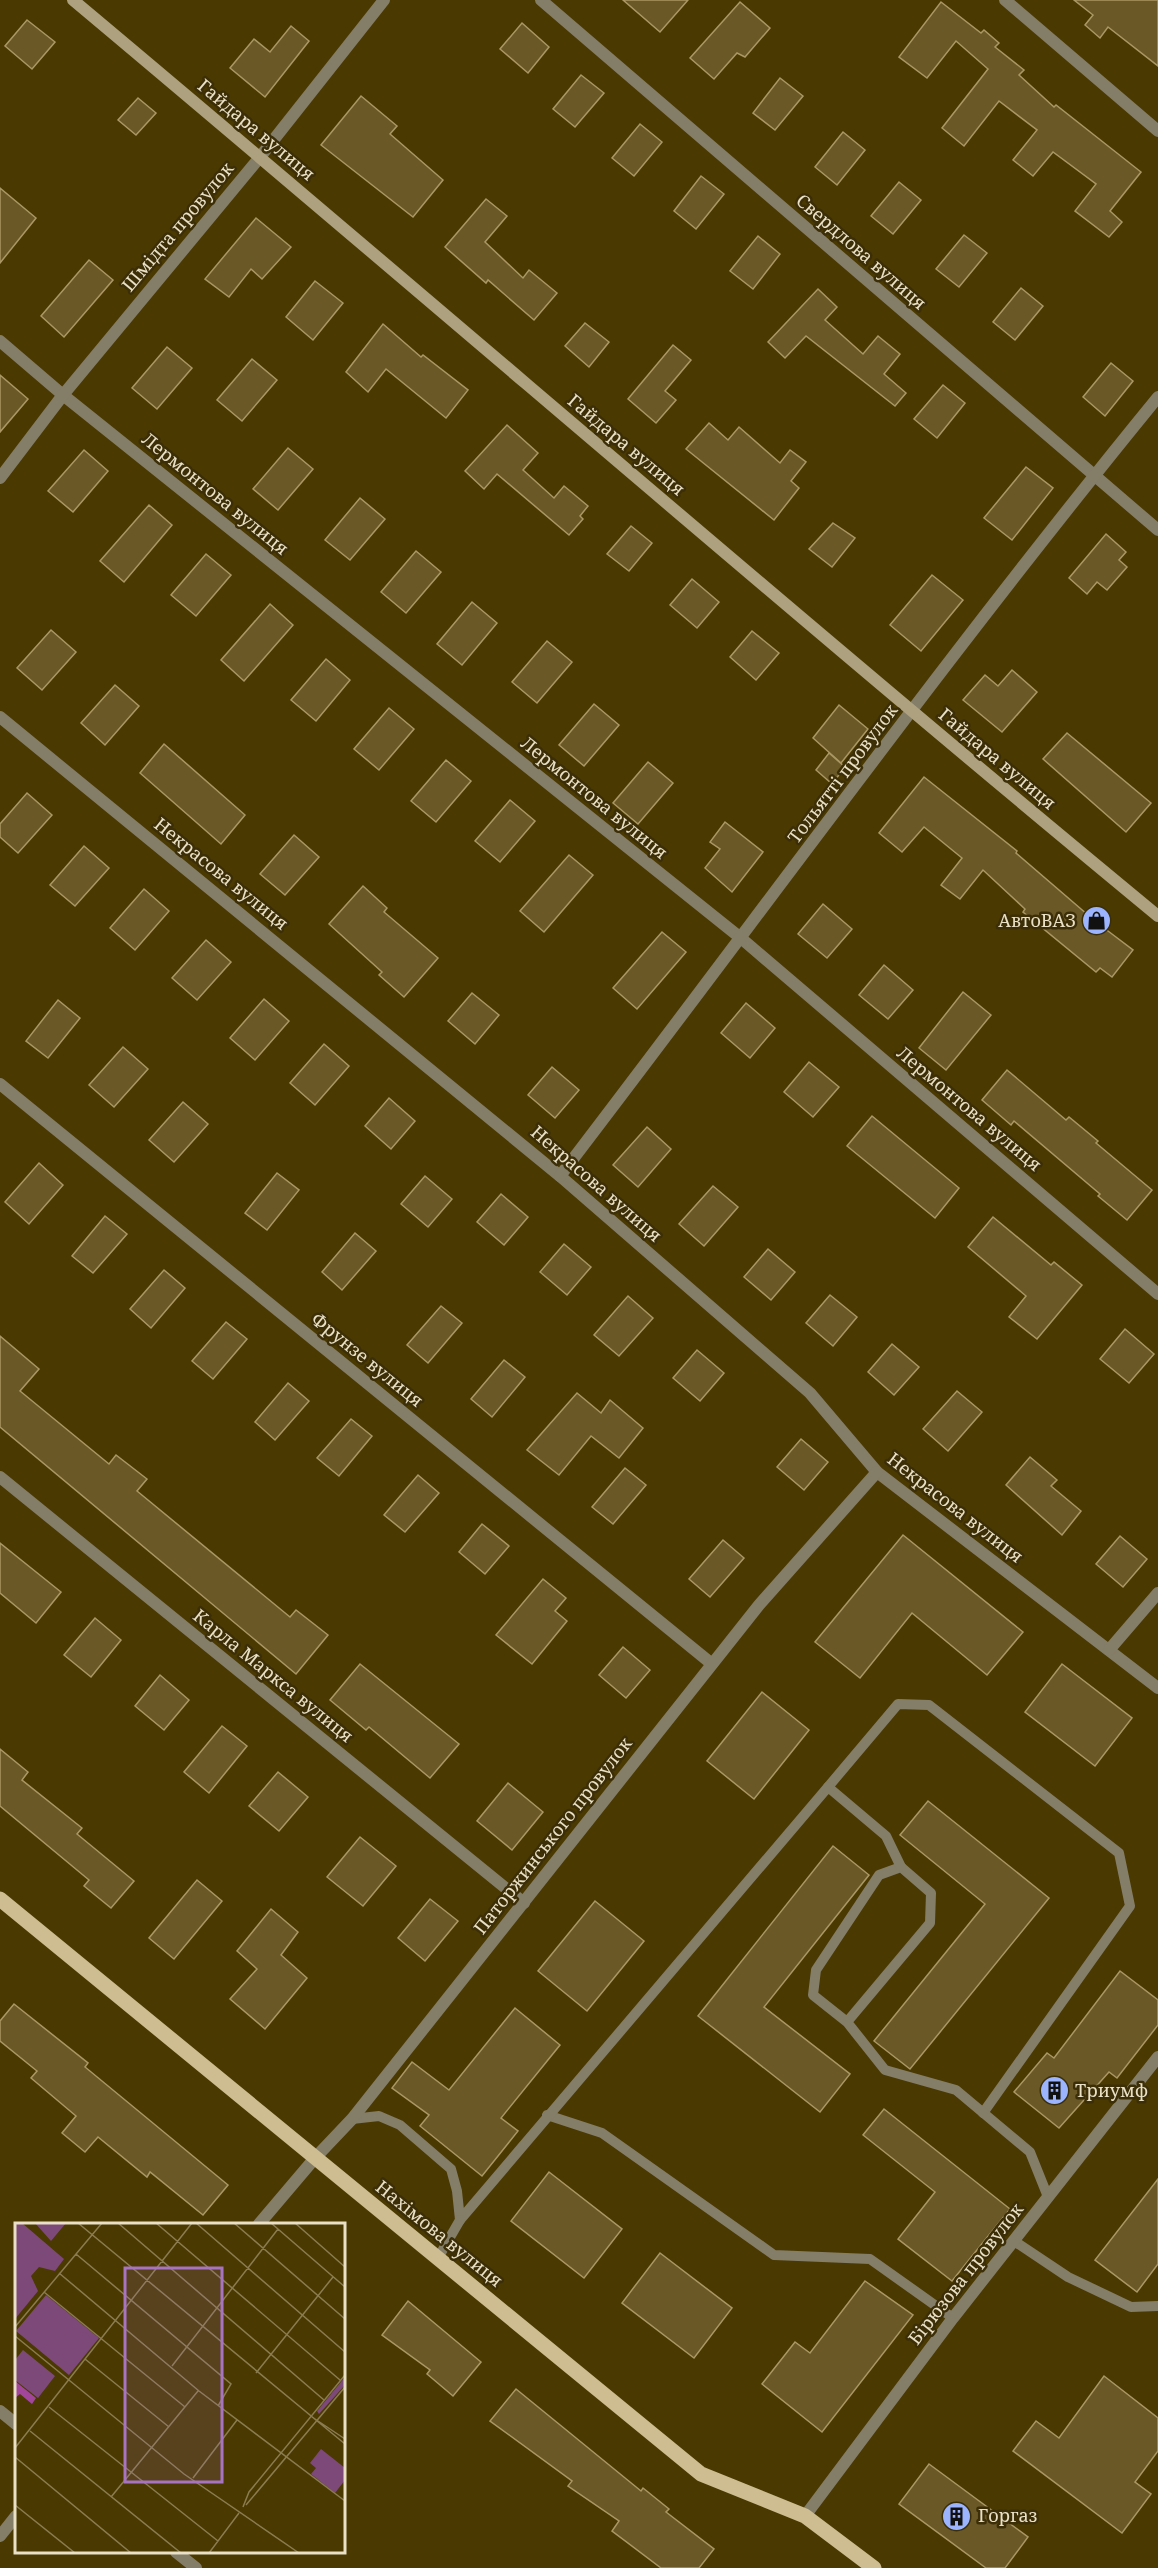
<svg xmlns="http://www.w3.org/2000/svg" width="1158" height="2568" font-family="'Noto Serif',serif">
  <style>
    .building { fill: #6a5827; stroke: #aa9764; stroke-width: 1.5 }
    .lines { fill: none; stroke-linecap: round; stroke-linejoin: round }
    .lane { stroke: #847d68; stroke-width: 10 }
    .street { stroke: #847d68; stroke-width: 12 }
    .secondary { stroke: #ada17f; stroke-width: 12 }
    .primary { stroke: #cdbd91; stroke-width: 15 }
    .labels { text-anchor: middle; stroke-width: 5; stroke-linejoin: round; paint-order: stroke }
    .street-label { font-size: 18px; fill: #e9e0c6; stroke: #3c2f08 }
    .poi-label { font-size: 18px; fill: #e9e0c6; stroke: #3c2f08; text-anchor: start }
    .inset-road { fill: none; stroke: #8a7c50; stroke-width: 1.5 }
    .view { fill: #a774c2; fill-opacity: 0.15; stroke: #a774c2; stroke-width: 3 }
    .inset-edge { fill: none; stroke: #e9e0c6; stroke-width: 3 }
  </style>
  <rect width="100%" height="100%" fill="#4a3901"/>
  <!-- building -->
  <g class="building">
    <polygon points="623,0 688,0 660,32"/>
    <polygon points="1074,0 1158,0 1158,66 1108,27 1100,38 1085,25 1093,15"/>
    <polygon points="740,2 770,28 745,57 737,53 714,79 690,58"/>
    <polygon points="941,2 981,33 984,30 999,43 995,47 1024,70 1019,75 1054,107 1056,105 1141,172 1110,211 1122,222 1109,237 1075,211 1096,184 1053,152 1033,176 1013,160 1037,130 999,101 964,146 942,128 988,69 956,41 927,78 899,57"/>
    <polygon points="27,20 55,42 32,69 5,46"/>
    <polygon points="522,23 549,47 528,73 500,49"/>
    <polygon points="291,26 309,41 265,97 230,68 254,39 270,52"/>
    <polygon points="581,75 604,93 575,127 553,109"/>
    <polygon points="780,78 803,96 775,130 753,113"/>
    <polygon points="361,96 397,126 390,134 443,180 413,217 321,145"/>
    <polygon points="138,98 156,113 136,135 118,120"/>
    <polygon points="640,124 662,142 634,176 612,158"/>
    <polygon points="843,132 865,150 837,185 815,167"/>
    <polygon points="701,176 724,194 696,229 674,211"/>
    <polygon points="899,182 921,200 893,234 871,216"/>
    <polygon points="0,188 36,218 0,263"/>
    <polygon points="486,199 507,216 485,242 523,278 529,270 557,293 534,320 488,280 486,283 445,247"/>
    <polygon points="256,218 291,247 262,279 251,269 229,297 205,279"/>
    <polygon points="964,235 987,253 959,287 936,269"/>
    <polygon points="758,236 780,254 753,289 730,271"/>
    <polygon points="89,260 113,280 64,337 41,316"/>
    <polygon points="315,281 343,303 313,340 286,317"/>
    <polygon points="1021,288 1043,306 1015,340 993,322"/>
    <polygon points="818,289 837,307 825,320 863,354 878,336 900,354 884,374 906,393 895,406 806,336 785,358 768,342"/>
    <polygon points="585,323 609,342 589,367 565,346"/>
    <polygon points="383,324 421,357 423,355 468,390 446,418 386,369 368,392 346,372"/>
    <polygon points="673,345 691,360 665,391 676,400 656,423 628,399"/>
    <polygon points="167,347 192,368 157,409 132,388"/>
    <polygon points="252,359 277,380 242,421 217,400"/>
    <polygon points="1111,363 1133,381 1105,416 1083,397"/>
    <polygon points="0,375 28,399 0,432"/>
    <polygon points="943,385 965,403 937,438 914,419"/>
    <polygon points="709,423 728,440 739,427 780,463 790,450 806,462 791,481 799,488 774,520 686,449"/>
    <polygon points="507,425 538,453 523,470 554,498 564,486 588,506 580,516 583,519 569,535 497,474 484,489 465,471"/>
    <polygon points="288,448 313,469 278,510 253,489"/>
    <polygon points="84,450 108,471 73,512 48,491"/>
    <polygon points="1026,467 1053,488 1012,540 984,518"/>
    <polygon points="360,498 385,519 350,560 325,540"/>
    <polygon points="149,505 172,525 124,582 100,561"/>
    <polygon points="833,523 855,538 832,567 809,549"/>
    <polygon points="631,526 652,543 629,571 607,554"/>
    <polygon points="1106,534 1126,552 1119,560 1127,567 1107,590 1097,582 1087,594 1069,578"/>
    <polygon points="416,551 441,572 406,613 381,592"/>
    <polygon points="206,554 231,575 196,616 171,595"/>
    <polygon points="932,575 963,600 921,651 890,625"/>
    <polygon points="692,579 719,602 697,628 670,605"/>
    <polygon points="472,602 497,623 462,665 437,644"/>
    <polygon points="270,604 293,625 244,681 221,660"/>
    <polygon points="51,630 76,652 42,690 17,668"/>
    <polygon points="752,631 779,653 756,680 730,657"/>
    <polygon points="547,641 572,662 537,703 512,682"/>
    <polygon points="326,659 350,680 316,721 291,700"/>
    <polygon points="1012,670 1037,692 1002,732 963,700 985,675 998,686"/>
    <polygon points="115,685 139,706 105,745 81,723"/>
    <polygon points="594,704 619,725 584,766 559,745"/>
    <polygon points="839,705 868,729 841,763 813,738"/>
    <polygon points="389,708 414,729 379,770 354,749"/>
    <polygon points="1067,733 1151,803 1126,832 1043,759"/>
    <polygon points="164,744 245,815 221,844 140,773"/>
    <polygon points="829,753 845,767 832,784 816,770"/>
    <polygon points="446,760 471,781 436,822 411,801"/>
    <polygon points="648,762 673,783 638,824 613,803"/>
    <polygon points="924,777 1017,851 1016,853 1088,915 1093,909 1109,922 1104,928 1133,950 1112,977 1100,968 1096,972 1023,912 1025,909 983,870 960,899 941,885 962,858 924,827 902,852 879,833"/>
    <polygon points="27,793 52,815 18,853 0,837 0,824"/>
    <polygon points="510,800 535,821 500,862 475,841"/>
    <polygon points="725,822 763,852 732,892 705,868 720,849 710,842"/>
    <polygon points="294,835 319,857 285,895 260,874"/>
    <polygon points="84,846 109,868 75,906 50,885"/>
    <polygon points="569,855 593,875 544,932 520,911"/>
    <polygon points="363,886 387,908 384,912 438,958 404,997 379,975 382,972 329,924"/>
    <polygon points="144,889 169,911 135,950 110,928"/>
    <polygon points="823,904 852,929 827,958 798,934"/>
    <polygon points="662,932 686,952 637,1009 613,988"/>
    <polygon points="206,940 231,962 197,1000 172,978"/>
    <polygon points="884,965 913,990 888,1019 859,995"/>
    <polygon points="963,992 991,1015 946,1070 919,1048"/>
    <polygon points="472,993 499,1015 475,1044 448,1021"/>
    <polygon points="264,999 289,1021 255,1060 230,1038"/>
    <polygon points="58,1000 80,1018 48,1058 26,1041"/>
    <polygon points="746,1003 775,1028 750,1058 721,1033"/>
    <polygon points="324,1044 349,1066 315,1105 290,1083"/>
    <polygon points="123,1047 148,1069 114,1107 89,1085"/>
    <polygon points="809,1062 839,1087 813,1117 784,1092"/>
    <polygon points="552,1067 579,1090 555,1118 528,1095"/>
    <polygon points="1007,1070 1066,1120 1069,1117 1098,1141 1096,1143 1152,1190 1127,1220 1098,1196 1100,1194 1014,1121 1011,1125 982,1100"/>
    <polygon points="389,1098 415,1121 391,1149 365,1126"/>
    <polygon points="183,1102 208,1124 174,1162 149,1140"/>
    <polygon points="872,1116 959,1188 935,1218 847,1146"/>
    <polygon points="647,1127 671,1149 638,1187 613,1165"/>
    <polygon points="39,1163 63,1185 29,1224 5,1202"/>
    <polygon points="277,1173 299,1190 267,1230 245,1213"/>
    <polygon points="425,1176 452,1199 428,1227 401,1204"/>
    <polygon points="713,1186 738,1207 704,1246 679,1224"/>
    <polygon points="501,1194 528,1217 504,1245 477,1222"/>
    <polygon points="105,1216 127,1234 93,1273 72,1256"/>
    <polygon points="993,1217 1051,1265 1054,1262 1082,1285 1037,1339 1009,1317 1026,1296 968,1247"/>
    <polygon points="355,1233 376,1251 342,1290 322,1272"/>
    <polygon points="564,1244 591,1267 567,1295 540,1272"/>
    <polygon points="768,1249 795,1272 771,1300 744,1277"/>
    <polygon points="164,1270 185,1288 151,1328 130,1309"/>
    <polygon points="830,1295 857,1317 833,1346 806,1323"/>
    <polygon points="628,1296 653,1318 619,1356 594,1335"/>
    <polygon points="441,1306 462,1323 428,1363 407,1345"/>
    <polygon points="226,1322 247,1339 213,1379 192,1361"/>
    <polygon points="1125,1329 1154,1354 1129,1383 1100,1359"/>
    <polygon points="0,1336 39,1369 20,1391 109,1464 116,1455 147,1479 137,1491 290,1617 296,1610 328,1635 296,1674 0,1427"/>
    <polygon points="892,1344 919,1367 894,1395 868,1372"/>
    <polygon points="697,1350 724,1373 700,1401 673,1378"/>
    <polygon points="504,1360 525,1377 492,1417 471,1399"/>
    <polygon points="288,1383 309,1401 275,1440 255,1422"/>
    <polygon points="957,1391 982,1412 948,1451 923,1429"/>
    <polygon points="577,1393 601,1413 610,1400 643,1428 619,1458 591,1436 559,1475 527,1450"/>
    <polygon points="351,1419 372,1436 339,1476 317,1458"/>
    <polygon points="801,1439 828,1462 804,1490 777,1467"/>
    <polygon points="1030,1457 1057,1480 1051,1486 1081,1511 1062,1535 1006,1485"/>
    <polygon points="625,1468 646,1485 613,1524 592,1507"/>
    <polygon points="418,1475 439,1493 405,1532 384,1515"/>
    <polygon points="482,1524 509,1546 485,1574 459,1552"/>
    <polygon points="903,1535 1023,1632 987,1675 912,1613 860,1678 815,1642"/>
    <polygon points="1120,1536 1147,1559 1123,1587 1096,1564"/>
    <polygon points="723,1540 744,1558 710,1597 689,1579"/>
    <polygon points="0,1543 61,1592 36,1623 0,1593"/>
    <polygon points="543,1579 566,1598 555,1611 567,1621 532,1664 496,1635"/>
    <polygon points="95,1618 121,1640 91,1677 64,1655"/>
    <polygon points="623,1647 650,1670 626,1698 599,1675"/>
    <polygon points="360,1664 459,1744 430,1778 369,1727 366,1730 330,1700"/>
    <polygon points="1062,1664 1132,1718 1095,1766 1025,1712"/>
    <polygon points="160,1675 189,1700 164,1730 135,1706"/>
    <polygon points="762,1692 809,1730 754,1799 707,1761"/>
    <polygon points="222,1726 247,1746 209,1793 184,1772"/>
    <polygon points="0,1749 28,1772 22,1780 82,1828 77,1834 134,1881 111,1908 84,1886 89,1880 0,1806"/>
    <polygon points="278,1772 308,1797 279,1831 249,1806"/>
    <polygon points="508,1783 543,1812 512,1850 477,1821"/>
    <polygon points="928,1801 1049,1898 910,2069 874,2041 985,1904 900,1835"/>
    <polygon points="360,1837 396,1866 363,1906 327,1877"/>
    <polygon points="833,1846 869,1875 764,2007 850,2074 820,2112 698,2016"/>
    <polygon points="197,1880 222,1901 174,1959 149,1938"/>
    <polygon points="430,1899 458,1921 425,1961 398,1938"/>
    <polygon points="595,1901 644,1941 587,2011 538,1971"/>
    <polygon points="271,1909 298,1932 281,1955 307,1978 265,2029 230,1999 257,1969 237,1951"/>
    <polygon points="1120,1971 1158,2000 1158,2025 1117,2078 1109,2072 1059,2128 1014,2092 1047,2053 1054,2058"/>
    <polygon points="14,2004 88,2063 85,2067 228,2185 203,2215 150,2172 147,2177 98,2137 85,2152 62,2133 76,2116 31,2078 37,2071 0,2041 0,2021"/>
    <polygon points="515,2008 560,2045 501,2118 518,2131 482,2176 420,2126 429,2115 392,2088 412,2062 449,2090"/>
    <polygon points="884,2109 1010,2209 952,2281 898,2239 935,2192 863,2135"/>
    <polygon points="549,2172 622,2229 584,2278 511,2221"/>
    <polygon points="1158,2179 1158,2264 1137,2292 1095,2260"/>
    <polygon points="660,2253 732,2308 694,2358 622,2303"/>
    <polygon points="865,2281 913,2315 822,2432 762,2384 795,2342 810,2353"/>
    <polygon points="408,2301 481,2362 453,2396 427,2374 430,2370 382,2335"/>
    <polygon points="1104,2376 1158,2418 1158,2451 1135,2482 1151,2494 1122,2533 1013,2451 1036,2421 1059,2438"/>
    <polygon points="516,2389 641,2491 643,2488 669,2509 666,2512 714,2549 699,2568 661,2568 612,2531 619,2521 568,2486 572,2481 490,2421"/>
    <polygon points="929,2464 1028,2537 1005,2568 986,2568 899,2504"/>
  </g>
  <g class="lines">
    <!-- lane -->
    <g class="lane">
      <polyline points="828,1787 898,1704 929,1705 1119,1853 1130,1906 983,2113"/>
      <polyline points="847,2022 813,1995 816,1970 879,1875 901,1867 931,1893 930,1923 847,2022 885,2070 956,2090 1030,2152 1048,2197"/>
      <polyline points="547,2115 602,2133 774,2255 870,2259 953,2318"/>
      <polyline points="352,2119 379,2116 400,2125 451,2169 457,2191 460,2220 828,1787 886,1836 901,1867"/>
      <polyline points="1014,2241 1068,2277 1131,2307 1158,2306"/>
      <polyline points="438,2258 460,2220"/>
    </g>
    <!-- street -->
    <g class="street">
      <polyline points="541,0 1158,530"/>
      <polyline points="1005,0 1158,131"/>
      <polyline points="0,341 63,395 742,939 1158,1294"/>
      <polyline points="0,478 63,395 260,157 384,0"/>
      <polyline points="0,717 560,1176 810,1393 877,1472 1158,1688"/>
      <polyline points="0,1084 712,1664"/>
      <path d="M560,1176C759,916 951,650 1158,397"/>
      <polyline points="0,1477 524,1903"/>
      <polyline points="1109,1650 1158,1593"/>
      <polyline points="259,2224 315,2158 352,2119 759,1605 877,1472"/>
      <polyline points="0,2411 16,2424"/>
      <polyline points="805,2516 953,2318 1158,2057"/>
      <polyline points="0,2536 16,2516"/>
      <polyline points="176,2552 196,2568"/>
    </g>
    <!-- secondary -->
    <path class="secondary" d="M73,0C436,304 793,615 1158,916"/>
    <!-- primary -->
    <polyline class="primary" points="0,1899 701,2474 805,2516 874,2568"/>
  </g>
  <!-- icons -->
  <defs>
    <symbol id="shop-disc" viewBox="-11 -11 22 22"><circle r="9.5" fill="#9cb4fd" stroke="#3c2f08"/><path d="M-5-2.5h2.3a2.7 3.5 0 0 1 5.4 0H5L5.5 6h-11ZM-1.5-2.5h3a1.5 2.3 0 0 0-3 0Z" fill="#111"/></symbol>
    <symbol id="building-disc" viewBox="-11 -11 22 22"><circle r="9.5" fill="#9cb4fd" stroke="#3c2f08"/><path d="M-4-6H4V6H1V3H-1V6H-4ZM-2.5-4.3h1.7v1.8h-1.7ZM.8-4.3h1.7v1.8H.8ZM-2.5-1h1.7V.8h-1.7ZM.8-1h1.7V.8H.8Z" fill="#111"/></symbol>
  </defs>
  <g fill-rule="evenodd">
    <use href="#shop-disc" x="1080" y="904" width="33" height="33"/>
    <use href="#building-disc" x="1038" y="2074" width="33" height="33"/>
    <use href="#building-disc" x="940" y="2500" width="33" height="33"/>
  </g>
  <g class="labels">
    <!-- street labels -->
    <g class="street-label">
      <text transform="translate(256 130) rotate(40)" y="6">Гайдара вулиця</text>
      <text transform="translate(178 227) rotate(-50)" y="6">Шмідта провулок</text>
      <text transform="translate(861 252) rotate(41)" y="6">Свердлова вулиця</text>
      <text transform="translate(626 445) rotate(40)" y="6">Гайдара вулиця</text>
      <text transform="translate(215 494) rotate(39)" y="6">Лермонтова вулиця</text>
      <text transform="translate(997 759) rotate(40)" y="6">Гайдара вулиця</text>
      <text transform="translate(843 774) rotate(-53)" y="6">Тольятті провулок</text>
      <text transform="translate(594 798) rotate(39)" y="6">Лермонтова вулиця</text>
      <text transform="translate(221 874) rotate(39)" y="6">Некрасова вулиця</text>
      <text transform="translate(969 1109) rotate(40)" y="6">Лермонтова вулиця</text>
      <text transform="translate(596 1184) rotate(41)" y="6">Некрасова вулиця</text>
      <text transform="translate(367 1360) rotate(39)" y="6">Фрунзе вулиця</text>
      <text transform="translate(955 1508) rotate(38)" y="6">Некрасова вулиця</text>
      <text transform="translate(273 1676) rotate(39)" y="6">Карла Маркса вулиця</text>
      <text transform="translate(553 1836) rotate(-52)" y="6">Паторжинського провулок</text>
      <text transform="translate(439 2234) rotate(39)" y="6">Нахімова вулиця</text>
      <text transform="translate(966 2274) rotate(-52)" y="6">Бірюзова провулок</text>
    </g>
    <!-- poi labels -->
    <g class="poi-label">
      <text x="1076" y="927" text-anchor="end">АвтоВАЗ</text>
      <text x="1075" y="2097">Триумф</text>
      <text x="978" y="2522">Горгаз</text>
    </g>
  </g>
  <!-- overview -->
  <g transform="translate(15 2223)">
    <rect width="330" height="330" fill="#4a3901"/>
    <path d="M0,0H7L49,36L40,48L24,44L16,53L23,68L0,96ZM20,0H51L36,18ZM31,72L84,115L54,152L1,108ZM8,127L40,153L23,175L0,157V137ZM330,154V162L304,191L302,188ZM306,226L330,245V257L320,270L296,251L301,245L295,240Z" fill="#7d4979"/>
    <path d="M0,158L21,175L17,181L5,171L0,175Z" fill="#a1469b"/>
    <path d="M15,12L20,21L6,38H1L0,24ZM65,109L72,110L78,120L61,141L53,143L47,132Z" fill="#7d4979"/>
    <path class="inset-road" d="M63,0L330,221M103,0L309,177M141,0L325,157M181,0L330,129M219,0L330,96M256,0L330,64M280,0L330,44M61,31L216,161L203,183M44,50L184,168L330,278M29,69L170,184M0,104L87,0M0,113L169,251L284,330M70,136L154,204M157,143L263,6M241,150L318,54M34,184L203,318M297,194L330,216M15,208L166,330M0,225L177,0M0,234L116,330M178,255L222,197M96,274L183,168M0,282L60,330M231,282L330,164M228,284L234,269L330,152M194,330L224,290"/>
    <path class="view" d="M110,45H207V259H110Z"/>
    <rect width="330" height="330" class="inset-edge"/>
  </g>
</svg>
